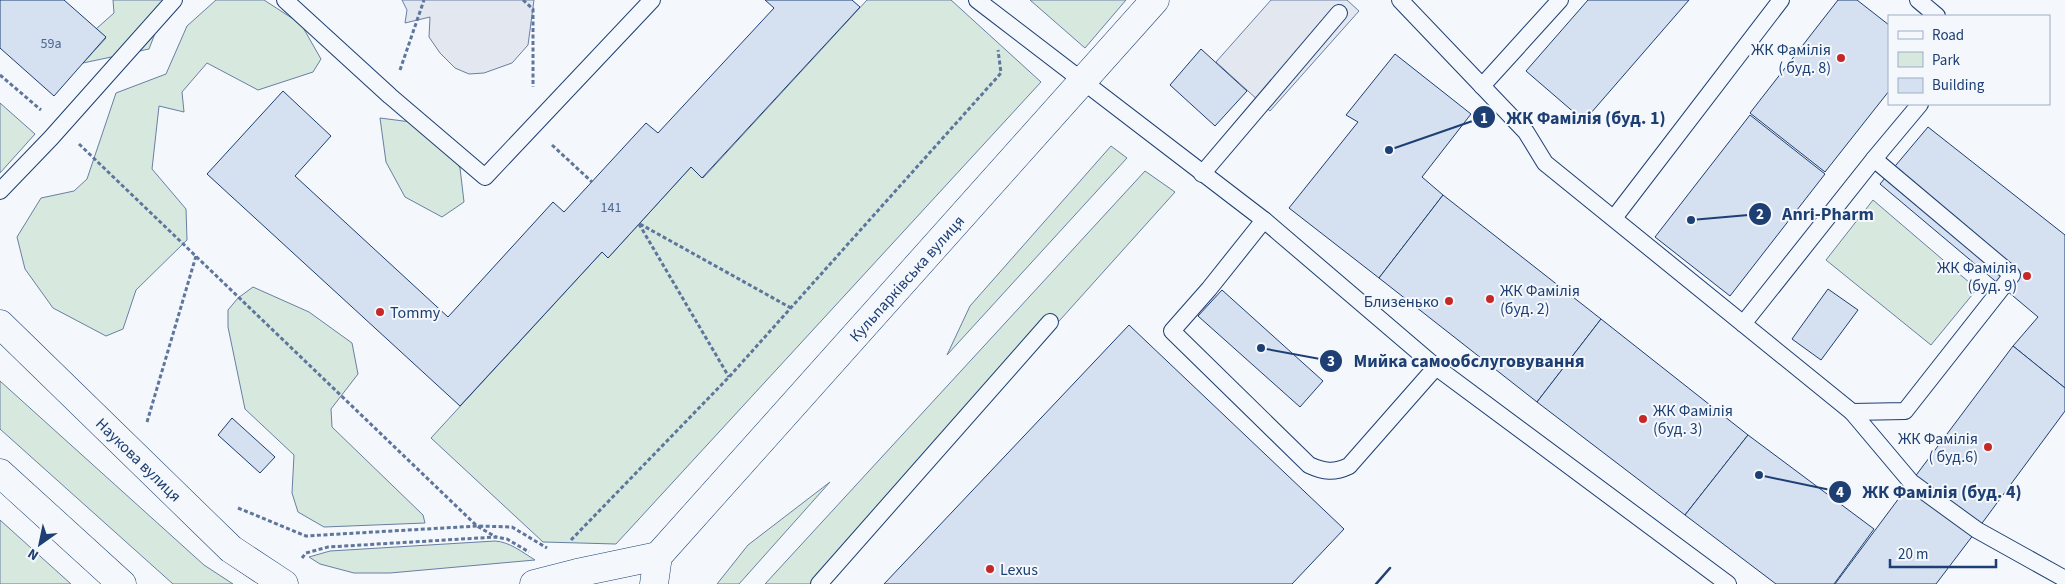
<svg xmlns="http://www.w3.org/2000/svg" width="2065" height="584" font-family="'Source Sans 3',sans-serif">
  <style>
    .green { fill: #d7e8df; stroke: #687fa3 }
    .parking { fill: #e3e8f0; stroke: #687fa3 }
    .building { fill: #d5e0f0; stroke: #1d3f73 }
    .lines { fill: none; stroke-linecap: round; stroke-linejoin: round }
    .service-casing { stroke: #1d3f73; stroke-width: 18 }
    .secondary-casing { stroke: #1d3f73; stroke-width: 29 }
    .primary-casing { stroke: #1d3f73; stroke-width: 29 }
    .path { stroke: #5e769c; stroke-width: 3; stroke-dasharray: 4 2.5; stroke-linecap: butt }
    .service { stroke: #f4f7fb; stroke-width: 16 }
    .secondary { stroke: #f4f7fb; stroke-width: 28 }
    .primary { stroke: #f4f7fb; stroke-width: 28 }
    .wall { stroke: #1d3f73; stroke-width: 2.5 }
    .poi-dot { fill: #c62828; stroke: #f4f7fb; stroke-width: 2 }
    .labels { text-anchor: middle; stroke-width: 4; stroke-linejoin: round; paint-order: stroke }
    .number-label { font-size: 14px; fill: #4b6792 }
    .poi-label { font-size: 16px; fill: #1d3f73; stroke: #f4f7fb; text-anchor: end }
    .street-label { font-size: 16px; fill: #1d3f73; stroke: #f4f7fb }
    .leader { fill: none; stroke: #1d3f73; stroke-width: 2 }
    .callout-dot { fill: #1d3f73; stroke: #f4f7fb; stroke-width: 2 }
    .mark-label { font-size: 15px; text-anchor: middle; font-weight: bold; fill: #fff }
    .callout-label { font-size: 18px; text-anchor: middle; font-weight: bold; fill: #1d3f73; stroke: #f4f7fb; stroke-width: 4; stroke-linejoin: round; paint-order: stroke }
  </style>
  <rect width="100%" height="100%" fill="#f4f7fb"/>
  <!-- green -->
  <g class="green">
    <polygon points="113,0 168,0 149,49 83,63 106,38 96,29 114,13"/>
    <polygon points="216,0 264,0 301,24 321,59 313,72 258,90 207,63 182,92 184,112 159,106 152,169 186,209 187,240 136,290 123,329 106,336 53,308 25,269 17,237 41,198 74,191 87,179 116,93 166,74 187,26"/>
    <polygon points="867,0 951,0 1041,82 616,544 543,542 431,438 602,252 608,258 691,167 703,178"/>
    <polygon points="1030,0 1126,0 1085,48"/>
    <polygon points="0,103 35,134 0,173"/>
    <polygon points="380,118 411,122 447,143 460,168 464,202 442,217 405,197 386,162"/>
    <polygon points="1111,146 1127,158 947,355 970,306"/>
    <polygon points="1145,171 1175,192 823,584 765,584"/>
    <polygon points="1873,200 1977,289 1931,345 1826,260"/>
    <polygon points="253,287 309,312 352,343 358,374 331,409 332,427 423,515 425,523 324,527 298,512 292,493 294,455 245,409 228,327 228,310 238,298"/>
    <polygon points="0,381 204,565 233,584 173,584 0,429"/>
    <polygon points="830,482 739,584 717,584 748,545"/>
    <polygon points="0,520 71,584 0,584"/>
    <path d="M495,541C510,542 522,552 535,560L390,573H354L320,564L309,557L330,551Z"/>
  </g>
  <!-- parking -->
  <g class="parking">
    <polygon points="402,0 534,0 528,45 512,63 484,73 469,74 455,68 440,53 429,37 430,17 405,23 407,10"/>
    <polygon points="1271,0 1347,0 1359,11 1270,111 1216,62"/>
  </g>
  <!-- building -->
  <g class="building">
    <polygon points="0,0 64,0 106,37 54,96 0,48"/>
    <polygon points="765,0 852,0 860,7 702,178 691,167 608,258 602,252 460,406 207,174 283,91 331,136 295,176 448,317 553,202 564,212 646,123 658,133 774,8"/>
    <polygon points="1588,0 1689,0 1584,121 1526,71"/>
    <polygon points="1838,0 1857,0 1889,25 1889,91 1825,172 1750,113"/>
    <polygon points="1201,49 1247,91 1215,126 1170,85"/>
    <polygon points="1395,54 1471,114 1422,177 1443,195 1379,278 1289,208 1358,122 1346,115"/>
    <polygon points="1750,115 1825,174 1730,296 1655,237"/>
    <polygon points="1928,127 2065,235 2065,388 2013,346 2038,317 1880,184"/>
    <polygon points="1443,195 1601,319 1537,402 1379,278"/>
    <polygon points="1828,289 1858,310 1821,360 1792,339"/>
    <polygon points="1222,290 1323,381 1300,407 1198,316"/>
    <polygon points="1601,319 1748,435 1685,515 1537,402"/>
    <polygon points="1129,325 1344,529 1292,584 884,584"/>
    <polygon points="2013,346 2065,388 2065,411 1977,530 1911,482"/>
    <polygon points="232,418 275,457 260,473 218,435"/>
    <polygon points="1748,435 1874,529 1834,584 1776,584 1685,515"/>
    <polygon points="1911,482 1977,530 1936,584 1835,584"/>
  </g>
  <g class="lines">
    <defs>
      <g id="service">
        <polyline points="285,0 390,96 485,177 652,0"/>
        <polyline points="977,0 1264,220 1436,367 1728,584"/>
        <polyline points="1400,0 1526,132 1545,163 1852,412 1905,411 2012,275 1874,159 1743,324"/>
        <polyline points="1918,0 1937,16"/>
        <polyline points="1482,86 1560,0"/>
        <polyline points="1874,159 1920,104"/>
        <polyline points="1202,174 1339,13"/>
        <polyline points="0,191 51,138 174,0"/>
        <polyline points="1614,218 1781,0"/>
        <path d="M1264,220L1209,289L1172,331L1309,465C1324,472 1334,473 1349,466L1436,367"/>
        <polyline points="1852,412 1911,482 1977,530 2065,579"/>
        <polyline points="819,584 1050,322"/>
      </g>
      <g id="secondary">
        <path id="s1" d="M0,324L231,549L284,584"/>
        <polyline points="0,473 122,584"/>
      </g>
      <g id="primary">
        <polyline points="534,584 577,573 658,556"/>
        <path id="s2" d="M654,584L658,556L1155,0"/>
      </g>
    </defs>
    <!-- service casing -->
    <use href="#service" class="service-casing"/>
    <!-- secondary casing -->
    <use href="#secondary" class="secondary-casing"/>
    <!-- primary casing -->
    <use href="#primary" class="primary-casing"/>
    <!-- path -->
    <g class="path">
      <polyline points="523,0 533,9 533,87"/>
      <polyline points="400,70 424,0"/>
      <polyline points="0,75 41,110"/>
      <polyline points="79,144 477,526 496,537"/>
      <polyline points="552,145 592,182"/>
      <polyline points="639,224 729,377"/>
      <polyline points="640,224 791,308"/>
      <polyline points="147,422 196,256"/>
      <polyline points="238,508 306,536 477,526 512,527 547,548"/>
      <polyline points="571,540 729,377 1001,73 998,50"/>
      <polyline points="302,558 306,553 328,547 496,537 507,539 529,552"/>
    </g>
    <!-- service -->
    <use href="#service" class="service"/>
    <!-- secondary -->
    <use href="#secondary" class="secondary"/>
    <!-- primary -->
    <use href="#primary" class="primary"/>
    <!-- wall -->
    <polyline class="wall" points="1376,584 1390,568"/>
  </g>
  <!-- markers -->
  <g class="poi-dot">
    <circle cx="1841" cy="58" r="5"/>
    <circle cx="2027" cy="276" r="5"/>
    <circle cx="1490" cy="299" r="5"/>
    <circle cx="1449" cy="301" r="5"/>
    <circle cx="380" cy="312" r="5"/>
    <circle cx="1643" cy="419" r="5"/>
    <circle cx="1988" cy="447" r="5"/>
    <circle cx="990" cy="569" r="5"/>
  </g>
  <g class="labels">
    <!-- number labels -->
    <g class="number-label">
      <text x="51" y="48">59а</text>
      <text x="611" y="212">141</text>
    </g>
    <!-- poi labels -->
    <g class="poi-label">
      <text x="1831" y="55">ЖК Фамілія<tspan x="1831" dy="18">( буд. 8)</tspan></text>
      <text x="2017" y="273">ЖК Фамілія<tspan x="2017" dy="18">(буд. 9)</tspan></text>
      <text x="1500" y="296" text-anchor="start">ЖК Фамілія<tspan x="1500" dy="18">(буд. 2)</tspan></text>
      <text x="1439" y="307">Близенько</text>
      <text x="390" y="318" text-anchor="start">Tommy</text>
      <text x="1653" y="416" text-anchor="start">ЖК Фамілія<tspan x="1653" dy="18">(буд. 3)</tspan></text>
      <text x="1978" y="444">ЖК Фамілія<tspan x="1978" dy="18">( буд.6)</tspan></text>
      <text x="1000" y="575" text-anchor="start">Lexus</text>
    </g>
    <!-- street labels -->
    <g class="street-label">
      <text dy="6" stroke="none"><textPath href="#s2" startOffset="401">Кульпарківська вулиця</textPath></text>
      <text dy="6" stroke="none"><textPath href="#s1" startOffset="194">Наукова вулиця</textPath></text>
    </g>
  </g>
  <!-- callouts -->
  <path class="leader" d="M1389 150L1484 117M1691 220L1760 214M1261 348L1331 361M1759 475L1840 492"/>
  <g class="callout-dot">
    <circle cx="1389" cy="150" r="5"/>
    <circle cx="1691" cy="220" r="5"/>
    <circle cx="1261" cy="348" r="5"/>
    <circle cx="1759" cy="475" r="5"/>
    <circle cx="1484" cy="117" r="12"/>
    <circle cx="1760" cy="214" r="12"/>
    <circle cx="1331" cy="361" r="12"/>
    <circle cx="1840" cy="492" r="12"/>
  </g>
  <g class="mark-label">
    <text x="1484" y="123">1</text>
    <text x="1760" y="219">2</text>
    <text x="1331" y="366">3</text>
    <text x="1840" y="497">4</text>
  </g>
  <g class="callout-label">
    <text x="1586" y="124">ЖК Фамілія (буд. 1)</text>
    <text x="1828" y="220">Anri-Pharm</text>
    <text x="1469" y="367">Мийка самообслуговування</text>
    <text x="1942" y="498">ЖК Фамілія (буд. 4)</text>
  </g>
  <!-- legend -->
  <rect x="1888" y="15" width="162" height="90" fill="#f4f7fb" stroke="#9eadc5"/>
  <rect x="1898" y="31" width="25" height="8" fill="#f4f7fb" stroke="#9eadc5"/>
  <text x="1932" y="40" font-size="15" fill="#1d3f73">Road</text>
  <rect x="1898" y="52" width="25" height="15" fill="#d7e8df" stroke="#9eadc5"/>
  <text x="1932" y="65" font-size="15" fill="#1d3f73">Park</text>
  <rect x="1898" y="78" width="25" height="15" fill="#d5e0f0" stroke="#9eadc5"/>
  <text x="1932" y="90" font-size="15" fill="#1d3f73">Building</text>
  <!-- north arrow -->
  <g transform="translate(40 544) rotate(213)" stroke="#f4f7fb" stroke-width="4" paint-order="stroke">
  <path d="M0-4L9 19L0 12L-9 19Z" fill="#1d3f73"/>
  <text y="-8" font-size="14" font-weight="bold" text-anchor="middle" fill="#1d3f73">N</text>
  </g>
  <!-- scale -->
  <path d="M1890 559v8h106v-8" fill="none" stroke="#1d3f73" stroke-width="2.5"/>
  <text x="1898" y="559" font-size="15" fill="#1d3f73" stroke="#f4f7fb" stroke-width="4" paint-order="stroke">20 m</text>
</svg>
